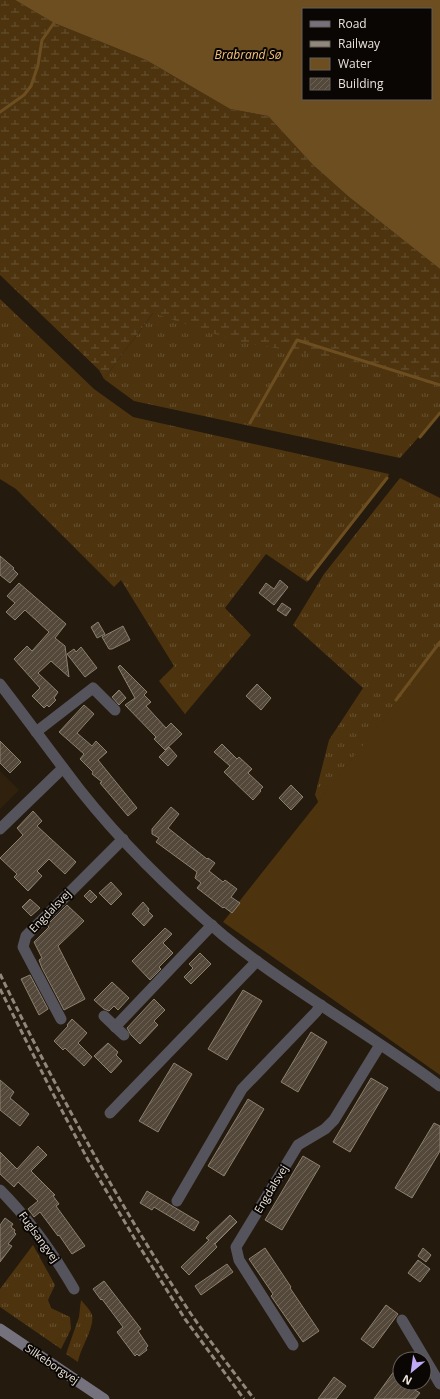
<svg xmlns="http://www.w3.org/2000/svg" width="440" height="1399" font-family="'Open Sans',sans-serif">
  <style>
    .built { fill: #2f210d }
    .grass { fill: url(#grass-tufts) }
    .wetland { fill: url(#wetland-marsh) }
    .garden { fill: #4d340f }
    .water { fill: #6d4e20; fill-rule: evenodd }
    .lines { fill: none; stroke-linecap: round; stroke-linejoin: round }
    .stream { stroke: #6d4e20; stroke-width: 3 }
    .building { fill: url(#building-hatch); stroke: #8d8170 }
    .minor { stroke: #55535b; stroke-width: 11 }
    .secondary { stroke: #75727e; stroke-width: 11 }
    .rail { stroke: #90887d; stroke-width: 3; stroke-dasharray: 6 3; stroke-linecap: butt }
    .labels { text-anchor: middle; stroke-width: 4; stroke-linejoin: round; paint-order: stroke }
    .street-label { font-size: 11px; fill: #eae3da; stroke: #0a0603 }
    .water-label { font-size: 12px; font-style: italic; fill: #f2c07a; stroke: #0a0603 }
  </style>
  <defs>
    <pattern id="grass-tufts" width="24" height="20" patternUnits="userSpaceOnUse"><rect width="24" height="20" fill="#4d340f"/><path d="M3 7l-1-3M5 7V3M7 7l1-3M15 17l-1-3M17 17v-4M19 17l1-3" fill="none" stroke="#675131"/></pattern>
    <pattern id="wetland-marsh" width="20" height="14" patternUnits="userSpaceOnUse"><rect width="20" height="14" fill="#4d340f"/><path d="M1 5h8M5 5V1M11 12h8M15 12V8" fill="none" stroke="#675131"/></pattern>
    <pattern id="building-hatch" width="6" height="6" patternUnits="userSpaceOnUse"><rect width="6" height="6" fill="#534839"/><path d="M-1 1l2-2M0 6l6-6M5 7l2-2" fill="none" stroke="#6c6255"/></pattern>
  </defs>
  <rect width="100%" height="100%" fill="#241a0d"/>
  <!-- built -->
  <polygon class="built" points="0,771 19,790 0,809"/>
  <!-- grass -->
  <g class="grass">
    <polygon points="171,289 240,321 440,386 440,413 400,458 134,401 104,379"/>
    <polygon points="0,299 94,389 133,417 389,474 387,479 307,582 266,554 225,608 251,635 185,714 159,681 174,666 121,580 114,587 16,489 0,479"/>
    <polygon points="400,478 440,498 440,654 321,808 315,795 329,740 363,688 293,625 324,574"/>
    <polygon points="33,1245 55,1285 48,1300 51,1308 70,1317 71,1329 61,1349 0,1307 0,1289"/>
    <path d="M81,1300C84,1304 90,1309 92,1315C95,1327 80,1349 78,1362L66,1354L79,1317Z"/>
  </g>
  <!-- wetland -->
  <polygon class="wetland" points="0,0 15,0 54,23 146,60 230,109 268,116 312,164 349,197 440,269 440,387 373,365 236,341 153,313 104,379 99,370 0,275"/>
  <!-- garden -->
  <polygon class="garden" points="440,648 440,1075 223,922"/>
  <!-- water -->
  <path class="water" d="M15,0H440V269L349,197L312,164L268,116L230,109L146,60L54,23ZM303,9H431V99H303Z"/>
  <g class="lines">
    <!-- stream -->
    <g class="stream">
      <polyline points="0,112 24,95 31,86 38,65 42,40 54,23"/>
      <polyline points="250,423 297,340 440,385"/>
      <polyline points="420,437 440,413"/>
      <polyline points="308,579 387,478"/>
      <polyline points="396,700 440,642"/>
    </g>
  </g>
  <!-- building -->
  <g class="building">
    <polygon points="0,556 14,568 13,569 18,574 10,583 0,575"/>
    <polygon points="280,580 288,587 274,605 259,593 266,583 274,589"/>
    <polygon points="19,583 66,624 55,638 65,646 69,677 51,661 38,673 58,692 54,698 56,700 49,707 47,705 44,708 32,696 40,688 14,659 27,646 32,651 49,632 25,610 15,620 6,612 15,603 7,596"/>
    <polygon points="282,603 291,609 286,616 277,610"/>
    <polygon points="98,622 105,634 97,638 91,627"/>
    <polygon points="123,626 130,640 112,649 109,649 102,637"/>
    <polygon points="81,647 97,668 85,677 67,654 74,649 76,652"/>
    <polygon points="120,665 147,692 144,695 151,702 146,706 166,728 171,723 182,734 165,750 154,739 156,737 125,705 135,698 118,667"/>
    <polygon points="257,684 271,698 261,710 246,696"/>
    <polygon points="119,690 126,698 119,705 112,697"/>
    <polygon points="84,705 94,714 77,733 92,746 96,741 107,752 98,760 137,808 128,816 100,783 102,782 92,774 93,772 80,759 84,754 59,732"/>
    <polygon points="0,741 21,762 10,773 0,763"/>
    <polygon points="222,744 237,759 239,757 252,769 248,773 263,787 260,790 261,791 253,800 224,772 230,766 214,752"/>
    <polygon points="169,747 177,756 168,766 159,757"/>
    <polygon points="291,785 303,797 291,810 279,798"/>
    <polygon points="171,807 179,814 168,828 207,859 208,858 215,863 209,871 223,882 225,880 237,889 231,897 240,903 232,913 224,907 223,908 197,888 201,883 195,878 197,872 156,842 159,838 152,834 152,829"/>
    <polygon points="33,811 42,821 37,826 76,862 65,874 49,859 37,871 42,876 28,891 14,877 17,874 0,858 23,835 17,828"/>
    <polygon points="111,882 122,894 111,905 99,893"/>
    <polygon points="90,890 97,897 91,903 84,896"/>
    <polygon points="30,899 40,908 31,916 22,907"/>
    <polygon points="143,902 149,909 148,911 153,916 144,926 132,914"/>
    <polygon points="67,905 84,921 58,946 85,999 64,1010 42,968 39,960 42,958 34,942 49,927 47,925"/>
    <polygon points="165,928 172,934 163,943 173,953 159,967 161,969 150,980 132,961"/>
    <polygon points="200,953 211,964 191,984 184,977 193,968 189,964"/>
    <polygon points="30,975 48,1009 39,1015 21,979"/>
    <polygon points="112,982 129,998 118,1010 114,1006 109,1011 104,1009 94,1000"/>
    <polygon points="243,990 262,1001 227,1060 208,1049"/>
    <polygon points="154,999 165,1010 154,1021 158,1025 140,1044 131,1035 127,1028"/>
    <polygon points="72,1019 87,1033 78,1043 92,1057 84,1066 65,1048 63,1050 54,1041 68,1026 67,1025"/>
    <polygon points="311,1032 327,1042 298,1092 281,1082"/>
    <polygon points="108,1043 118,1052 116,1055 122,1061 111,1073 94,1056"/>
    <polygon points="174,1063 192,1074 158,1132 139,1121"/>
    <polygon points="371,1078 388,1088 350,1152 333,1142"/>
    <polygon points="0,1080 14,1092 10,1098 29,1114 20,1126 0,1110"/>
    <polygon points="248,1099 264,1109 224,1176 208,1166"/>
    <polygon points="434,1123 440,1126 440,1151 412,1198 395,1188"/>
    <polygon points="38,1146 47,1155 31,1171 55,1195 53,1196 59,1204 56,1206 85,1246 72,1254 59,1235 58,1236 40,1212 34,1217 28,1209 38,1201 18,1182 14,1187 0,1174 0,1152 17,1169"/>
    <polygon points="303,1156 320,1166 282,1230 265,1220"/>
    <polygon points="147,1191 199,1222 194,1231 154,1207 152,1210 140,1203"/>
    <polygon points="230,1215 237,1222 215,1244 214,1243 217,1247 189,1275 181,1267 209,1240 206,1238"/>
    <polygon points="5,1218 13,1224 11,1227 15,1230 14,1232 16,1234 8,1244 12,1246 0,1262 0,1225"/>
    <polygon points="265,1248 291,1287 290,1288 319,1331 303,1342 271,1296 273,1294 249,1259"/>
    <polygon points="423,1248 431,1255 426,1262 418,1256"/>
    <polygon points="418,1260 430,1269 420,1282 408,1273"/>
    <polygon points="227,1264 233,1272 201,1295 195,1286"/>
    <polygon points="104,1281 141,1329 138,1331 148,1346 146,1348 147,1350 139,1356 137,1354 135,1356 117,1332 123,1327 102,1299 101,1300 93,1289"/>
    <polygon points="386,1305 398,1314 373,1348 361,1339"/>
    <polygon points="400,1363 400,1383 420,1383 415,1390 420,1393 415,1399 374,1399"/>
    <polygon points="334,1377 346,1386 336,1399 318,1399"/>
  </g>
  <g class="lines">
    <!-- minor -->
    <g class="minor">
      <path d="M0,684C27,719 53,755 80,790C122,843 172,892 224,936C292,991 370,1034 440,1086"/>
      <polyline points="36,732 93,688 115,710"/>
      <polyline points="0,829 63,768"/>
      <polyline points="104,1016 124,1035"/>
      <polyline points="61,1019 23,947 26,936 123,839"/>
      <polyline points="115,1027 212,925"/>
      <polyline points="110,1113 257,961"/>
      <path d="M0,1190C29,1219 53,1253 74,1289"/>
      <polyline points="177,1201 242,1089 316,1012 321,1005"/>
      <polyline points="402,1320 440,1384"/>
      <polyline points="293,1345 239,1260 236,1247 298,1145 325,1129 334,1120 380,1045"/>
    </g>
    <!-- secondary -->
    <polyline class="secondary" points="0,1329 104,1399"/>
    <!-- rail -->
    <g class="rail">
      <path d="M0,974C57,1091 119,1205 191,1314C211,1343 233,1371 254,1399"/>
      <polyline points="0,989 50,1088 88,1160 136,1241 185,1319 244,1399"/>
    </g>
  </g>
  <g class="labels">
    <!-- street labels -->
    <g class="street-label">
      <text transform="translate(50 911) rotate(-46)" y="4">Engdalsvej</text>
      <text transform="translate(271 1189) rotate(-59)" y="4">Engdalsvej</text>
      <text transform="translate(39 1237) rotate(54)" y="4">Fuglsangvej</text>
      <text transform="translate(52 1364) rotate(34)" y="4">Silkeborgvej</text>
    </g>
    <!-- water labels -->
    <g class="water-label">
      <text x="248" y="59">Brabrand Sø</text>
    </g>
  </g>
  <!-- legend -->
  <rect x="302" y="8" width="130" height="92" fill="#0a0603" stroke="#645e59"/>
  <rect x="310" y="21" width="20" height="6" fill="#75727e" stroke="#645e59"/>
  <text x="338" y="28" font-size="12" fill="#eae3da">Road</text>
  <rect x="310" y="41" width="20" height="6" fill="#90887d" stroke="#645e59"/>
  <text x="338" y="48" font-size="12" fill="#eae3da">Railway</text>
  <rect x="310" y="58" width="20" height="12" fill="#6d4e20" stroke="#645e59"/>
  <text x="338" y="68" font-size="12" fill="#eae3da">Water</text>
  <rect x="310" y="78" width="20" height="12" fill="url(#building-hatch)" stroke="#645e59"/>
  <text x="338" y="88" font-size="12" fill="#eae3da">Building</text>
  <!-- north arrow -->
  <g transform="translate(412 1371) rotate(209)"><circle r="19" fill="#0a0603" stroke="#645e59"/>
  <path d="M0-3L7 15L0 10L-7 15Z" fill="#bfa9f4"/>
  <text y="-6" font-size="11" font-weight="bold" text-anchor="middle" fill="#eae3da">N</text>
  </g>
</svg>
